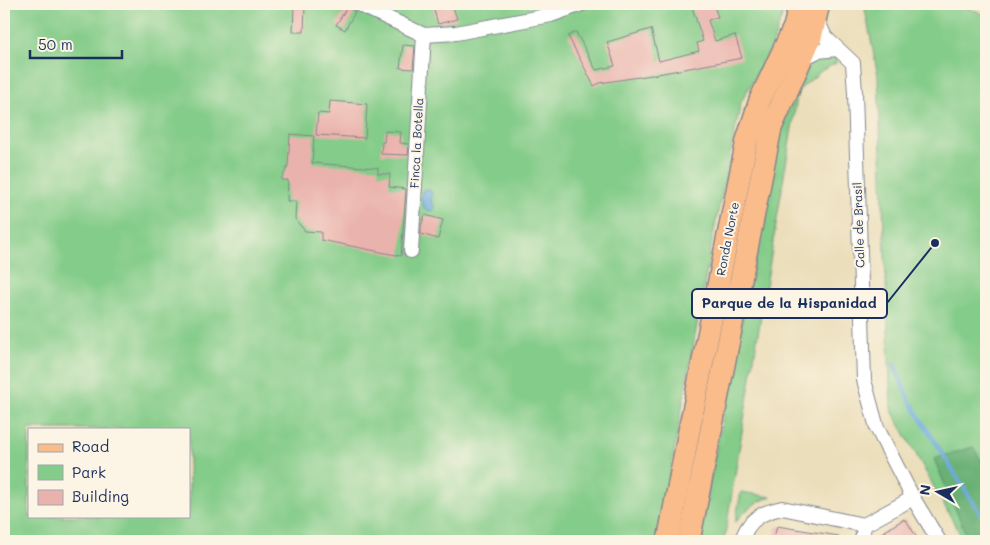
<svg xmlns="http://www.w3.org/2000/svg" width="990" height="545" font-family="Mali,sans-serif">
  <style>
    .green { fill: #84cc89; stroke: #507e74; fill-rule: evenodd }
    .forest { fill: #6bb075; stroke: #43706a }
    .water { fill: #6dabdf; stroke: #446d9e }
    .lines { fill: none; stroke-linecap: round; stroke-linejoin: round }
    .stream { stroke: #6dabdf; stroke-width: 4 }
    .building { fill: #eab2ac }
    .street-casing { stroke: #83868c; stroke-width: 16 }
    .primary-casing { stroke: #83868c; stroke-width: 24 }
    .street { stroke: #fff; stroke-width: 14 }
    .primary { stroke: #f9bc8a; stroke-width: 21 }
    .labels { text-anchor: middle; stroke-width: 4; stroke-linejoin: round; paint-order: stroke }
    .street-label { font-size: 12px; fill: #1b2f5e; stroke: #fcf5e5 }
    .leader { fill: none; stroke: #1b2f5e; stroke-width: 2 }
    .callout-dot { fill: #1b2f5e; stroke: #fcf5e5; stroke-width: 2 }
    .callout { fill: #fcf5e5; stroke: #1b2f5e; stroke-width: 2 }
    .callout-label { font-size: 14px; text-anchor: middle; font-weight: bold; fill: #1b2f5e }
  </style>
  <rect width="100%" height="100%" fill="#fcf5e5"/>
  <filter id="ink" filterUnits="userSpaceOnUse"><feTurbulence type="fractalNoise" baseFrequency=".02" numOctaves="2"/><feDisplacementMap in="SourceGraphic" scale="10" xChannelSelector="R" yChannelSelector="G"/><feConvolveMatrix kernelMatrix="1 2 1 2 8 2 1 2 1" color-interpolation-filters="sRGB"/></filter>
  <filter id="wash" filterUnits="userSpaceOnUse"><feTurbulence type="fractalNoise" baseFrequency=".0096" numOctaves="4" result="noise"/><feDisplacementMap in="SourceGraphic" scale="20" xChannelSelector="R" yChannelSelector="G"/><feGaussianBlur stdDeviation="1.12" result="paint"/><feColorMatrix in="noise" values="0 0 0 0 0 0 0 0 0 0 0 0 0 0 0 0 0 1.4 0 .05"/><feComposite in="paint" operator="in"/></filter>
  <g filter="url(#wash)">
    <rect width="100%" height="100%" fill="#ebdeba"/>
    <!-- green -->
    <g class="green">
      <path d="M4,4H786L772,46L741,102L713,236L658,541H4ZM29,429H189V516H29Z"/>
      <polygon points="864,4 957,4 986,15 986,541 964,541 891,409 878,76"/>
      <polygon points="831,55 836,57 836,63 821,71 798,91 724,541 698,541 780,130 811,62 818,57"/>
      <path d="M741,492L771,497C754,503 746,509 735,523Z"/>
    </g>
    <!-- forest -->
    <polygon class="forest" points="973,447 986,469 986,541 969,541 934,459"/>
    <!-- water -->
    <path class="water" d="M426,189L430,190L432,194C431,198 431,203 434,206V210L431,211L425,209C421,203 419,197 423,190Z"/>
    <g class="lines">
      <!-- stream -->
      <polyline class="stream" points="894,364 906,394 918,415 986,523"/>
    </g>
    <g id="blocks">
      <!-- building -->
      <g class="building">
        <polygon points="294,4 305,4 304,32 293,32"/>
        <polygon points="349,4 351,9 355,12 345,30 336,25"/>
        <polygon points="432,4 452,4 457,19 438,24"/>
        <polygon points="691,4 713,4 718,17 708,20 715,41 735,35 742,58 658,74 600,83 594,86 568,36 576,32 596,70 615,66 607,42 651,29 659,61 699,51 697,43 703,41"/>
        <polygon points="403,45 415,46 413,69 400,68"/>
        <polygon points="330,101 367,104 365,138 316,135 318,113 329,114"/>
        <polygon points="385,131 401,132 400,143 409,144 408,155 381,154 382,142 384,142"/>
        <polygon points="290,134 314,136 312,163 378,168 378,174 390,174 389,187 406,189 401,256 321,240 321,232 305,231 295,219 296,201 287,201 288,180 281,180 288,166"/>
        <polygon points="425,215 443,220 438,239 421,234 421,226"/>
        <polygon points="904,519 904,521 906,520 919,541 871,541 871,540"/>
        <polygon points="777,526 839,536 838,541 801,541 790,539 790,541 773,541"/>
      </g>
    </g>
  </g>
  <g filter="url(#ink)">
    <use href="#blocks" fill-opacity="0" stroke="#83868c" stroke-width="1"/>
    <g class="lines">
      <defs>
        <g id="street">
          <polyline points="358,4 424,35 456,33 551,15 582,4"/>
          <polyline points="816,17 825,37 853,63 855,93 864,380 877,428 913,498 939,541"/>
          <polyline points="801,59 818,51 837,49"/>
          <polyline points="411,251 424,35"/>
          <path d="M742,541C747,520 762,512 782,508L864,525L913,498"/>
          <polyline points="862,541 864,525"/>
        </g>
        <g id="primary">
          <polyline points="668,541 688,436 747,140 760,100 794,27 800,4"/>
          <polyline points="689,541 771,128 811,37 819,4"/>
        </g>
      </defs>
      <!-- street casing -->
      <use href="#street" class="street-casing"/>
      <!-- primary casing -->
      <use href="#primary" class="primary-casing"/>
      <!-- street -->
      <use href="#street" class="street"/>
      <!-- primary -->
      <use href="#primary" class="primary"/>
    </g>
  </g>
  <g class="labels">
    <!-- street labels -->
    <g class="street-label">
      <text transform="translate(417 143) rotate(-87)" y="4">Finca la Botella</text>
      <text transform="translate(859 225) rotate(-92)" y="4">Calle de Brasil</text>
      <text transform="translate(728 239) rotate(-79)" y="4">Ronda Norte</text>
    </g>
  </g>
  <!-- callouts -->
  <path class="leader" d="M935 243L887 303"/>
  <circle class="callout-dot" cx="935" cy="243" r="5"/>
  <rect class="callout" x="692" y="289" width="195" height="29" rx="5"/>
  <g class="callout-label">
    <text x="789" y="308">Parque de la Hispanidad</text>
  </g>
  <!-- margin -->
  <rect width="990" height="545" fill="none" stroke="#fcf5e5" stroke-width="20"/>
  <!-- legend -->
  <rect x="28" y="428" width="162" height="90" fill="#fcf5e5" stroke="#a2a6af"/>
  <rect x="38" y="444" width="25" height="8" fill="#f9bc8a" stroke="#a2a6af"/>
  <text x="72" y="452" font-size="15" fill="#1b2f5e">Road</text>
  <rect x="38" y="465" width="25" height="15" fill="#84cc89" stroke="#a2a6af"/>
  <text x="72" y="478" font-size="15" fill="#1b2f5e">Park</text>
  <rect x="38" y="490" width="25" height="15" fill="#eab2ac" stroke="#a2a6af"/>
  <text x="72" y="502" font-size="15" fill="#1b2f5e">Building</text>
  <!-- north arrow -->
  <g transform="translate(938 492) rotate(279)" stroke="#fcf5e5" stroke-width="4" paint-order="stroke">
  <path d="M0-4L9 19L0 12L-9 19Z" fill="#1b2f5e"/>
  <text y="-8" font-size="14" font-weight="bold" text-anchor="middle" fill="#1b2f5e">N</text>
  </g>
  <!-- scale -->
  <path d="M30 50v8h92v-8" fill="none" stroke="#1b2f5e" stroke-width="2.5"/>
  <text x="38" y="50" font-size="15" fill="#1b2f5e" stroke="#fcf5e5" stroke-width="4" paint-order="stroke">50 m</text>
</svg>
